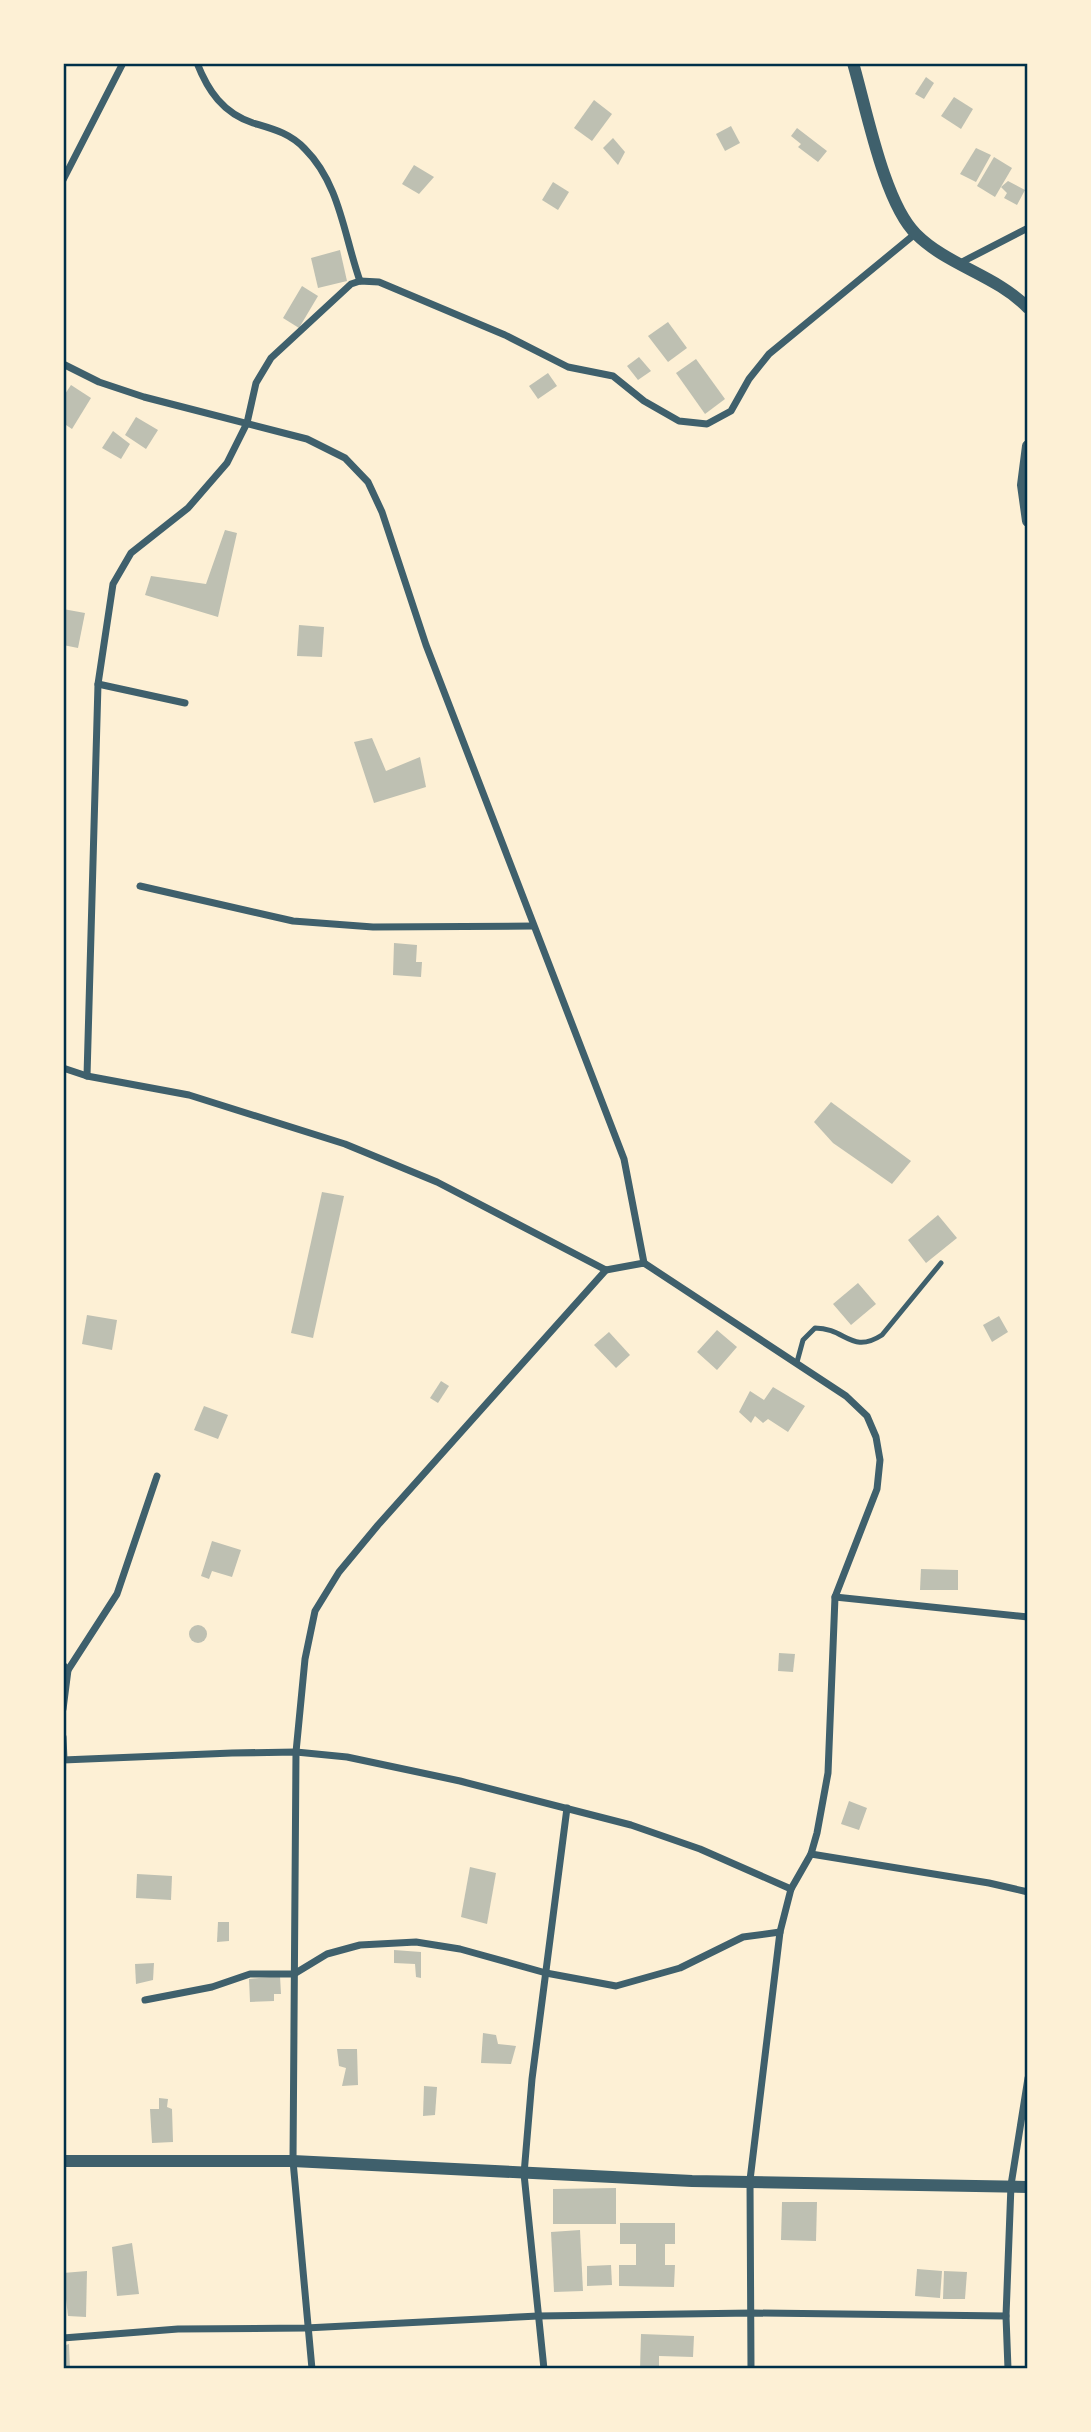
<svg xmlns="http://www.w3.org/2000/svg" width="1091" height="2432" font-family="'DejaVu Sans',sans-serif">
  <style>
    .building { fill: #bec0b2 }
    .lines { fill: none; stroke-linecap: round; stroke-linejoin: round }
    .service { stroke: #3f606c; stroke-width: 5 }
    .minor { stroke: #3f606c; stroke-width: 7 }
    .tertiary { stroke: #3f606c; stroke-width: 12 }
    .neatline { fill: none; stroke: #003049; stroke-width: 2.5 }
  </style>
  <rect width="100%" height="100%" fill="#fdf0d5"/>
  <!-- building -->
  <g class="building">
    <polygon points="926,77 934,83 924,99 915,94"/>
    <polygon points="954,97 973,109 961,129 941,116"/>
    <polygon points="594,100 612,114 592,141 574,128"/>
    <polygon points="731,126 740,143 725,151 716,134"/>
    <polygon points="797,128 827,151 818,162 798,147 801,144 791,136"/>
    <polygon points="613,138 625,152 618,165 603,148"/>
    <polygon points="976,148 991,155 976,182 960,174"/>
    <polygon points="994,157 1012,168 995,197 977,186"/>
    <polygon points="414,165 434,177 419,194 402,184"/>
    <polygon points="1008,181 1025,190 1017,205 1004,198 1007,193 1001,187"/>
    <polygon points="553,182 569,192 558,210 542,200"/>
    <polygon points="340,250 347,281 318,288 311,258"/>
    <polygon points="302,286 318,296 299,328 283,318"/>
    <polygon points="668,322 687,348 668,362 648,336"/>
    <polygon points="639,357 651,371 638,380 627,366"/>
    <polygon points="696,359 725,399 705,414 676,373"/>
    <polygon points="548,373 557,386 538,399 529,386"/>
    <polygon points="71,385 91,398 72,429 63,423 63,397"/>
    <polygon points="136,417 158,430 146,449 125,435"/>
    <polygon points="113,431 130,444 121,459 102,448"/>
    <polygon points="225,530 237,533 218,617 145,595 151,576 206,584"/>
    <polygon points="63,609 85,613 78,648 63,645"/>
    <polygon points="299,625 324,627 322,657 297,656"/>
    <polygon points="372,738 386,771 420,757 426,787 374,803 354,742"/>
    <polygon points="394,943 417,945 416,962 422,962 421,977 393,975"/>
    <polygon points="831,1102 911,1161 892,1184 833,1143 814,1122"/>
    <polygon points="322,1192 344,1196 313,1338 291,1333"/>
    <polygon points="938,1215 957,1238 926,1263 908,1240"/>
    <polygon points="858,1283 876,1304 851,1325 833,1304"/>
    <polygon points="87,1315 117,1320 112,1350 82,1344"/>
    <polygon points="999,1316 1008,1332 992,1342 983,1325"/>
    <polygon points="717,1330 737,1347 717,1370 697,1352"/>
    <polygon points="609,1332 630,1355 616,1368 594,1345"/>
    <polygon points="441,1381 449,1386 438,1403 430,1398"/>
    <polygon points="773,1387 805,1406 788,1432 768,1419 763,1423 755,1416 751,1423 739,1412 750,1391 764,1400"/>
    <polygon points="204,1406 228,1415 218,1439 194,1430"/>
    <polygon points="212,1541 241,1550 232,1577 212,1571 209,1579 201,1576"/>
    <polygon points="921,1569 958,1570 958,1590 920,1590"/>
    <circle cx="198" cy="1634" r="9"/>
    <polygon points="779,1653 795,1654 793,1672 778,1671"/>
    <polygon points="849,1801 867,1808 859,1830 841,1824"/>
    <polygon points="470,1867 496,1873 487,1924 461,1917"/>
    <polygon points="137,1874 172,1876 171,1900 136,1898"/>
    <polygon points="218,1922 229,1922 229,1941 217,1942"/>
    <polygon points="394,1950 421,1952 421,1978 416,1977 415,1964 394,1963"/>
    <polygon points="154,1963 153,1980 136,1984 135,1964"/>
    <polygon points="280,1976 281,1994 274,1994 274,2001 250,2002 249,1979"/>
    <polygon points="483,2033 496,2035 498,2044 516,2046 511,2064 481,2063"/>
    <polygon points="337,2049 357,2049 358,2085 342,2086 346,2068 339,2066"/>
    <polygon points="424,2086 437,2087 435,2115 423,2116"/>
    <polygon points="159,2098 168,2099 167,2107 172,2109 173,2142 152,2143 150,2109 159,2109"/>
    <polygon points="616,2188 616,2224 553,2224 553,2189"/>
    <polygon points="782,2202 817,2202 816,2241 781,2240"/>
    <polygon points="620,2223 675,2223 675,2244 665,2244 665,2265 675,2265 674,2287 619,2286 619,2265 636,2265 636,2244 620,2244"/>
    <polygon points="580,2230 583,2291 554,2292 551,2232"/>
    <polygon points="132,2243 139,2294 117,2296 112,2247"/>
    <polygon points="611,2265 612,2285 587,2286 587,2266"/>
    <polygon points="917,2269 942,2271 940,2298 915,2296"/>
    <polygon points="87,2271 86,2317 68,2316 63,2273"/>
    <polygon points="944,2271 967,2272 965,2299 943,2299"/>
    <polygon points="641,2334 694,2336 693,2357 659,2356 659,2369 640,2369"/>
    <polygon points="69,2344 70,2369 63,2369 63,2346"/>
  </g>
  <g class="lines">
    <!-- service -->
    <path class="service" d="M797,1362L803,1340L815,1328C846,1328 851,1355 882,1335L941,1263"/>
    <!-- minor -->
    <g class="minor">
      <path d="M197,63C208,91 223,113 253,123C273,129 290,133 305,149C340,184 344,236 360,281"/>
      <polyline points="63,180 123,63"/>
      <polyline points="960,263 1028,228"/>
      <polyline points="63,364 99,382 144,397 307,439 345,458 368,482 382,512 426,645 624,1159 644,1263"/>
      <polyline points="98,684 185,703"/>
      <polyline points="140,886 293,921 373,927 533,926"/>
      <polyline points="63,1068 87,1076 189,1095 345,1144 437,1182 606,1270 644,1263 846,1396 867,1416 876,1437 880,1460 877,1489 835,1597 828,1773 817,1833 811,1854 791,1889 780,1932 750,2180 751,2369"/>
      <polyline points="87,1076 98,684 113,584 131,553 188,508 227,463 247,423 256,383 271,358 351,284 360,281 379,282 505,335 568,367 613,376 644,401 679,421 707,424 731,411 749,379 769,354 915,234"/>
      <polyline points="835,1597 1028,1617"/>
      <polyline points="63,1665 68,1670 63,1709"/>
      <polyline points="68,1670 117,1594 157,1476"/>
      <polyline points="63,1737 64,1760"/>
      <polyline points="63,1760 232,1753 296,1752 347,1757 460,1781 631,1825 700,1849 791,1889"/>
      <polyline points="811,1854 989,1883 1028,1892"/>
      <polyline points="145,2000 212,1987 250,1974 294,1974 327,1954 360,1945 416,1942 460,1949 546,1973 616,1986 680,1968 743,1937 780,1932"/>
      <polyline points="63,2338 178,2329 306,2328 538,2316 753,2313 1006,2316"/>
      <polyline points="312,2369 293,2161 296,1752 305,1659 315,1611 339,1572 378,1525 606,1270"/>
      <polyline points="544,2369 524,2174 532,2079 567,1808"/>
      <polyline points="1008,2369 1006,2316 1011,2185 1028,2078"/>
    </g>
    <!-- tertiary -->
    <g class="tertiary">
      <path d="M853,63C866,107 884,203 916,234C948,266 996,275 1028,308"/>
      <polyline points="1028,446 1023,485 1028,521"/>
      <polyline points="63,2161 293,2161 692,2181 1028,2187"/>
    </g>
  </g>
  <!-- border -->
  <rect width="1091" height="2432" fill="none" stroke="#fdf0d5" stroke-width="130"/>
  <rect x="65" y="65" width="961" height="2302" class="neatline"/>
</svg>
